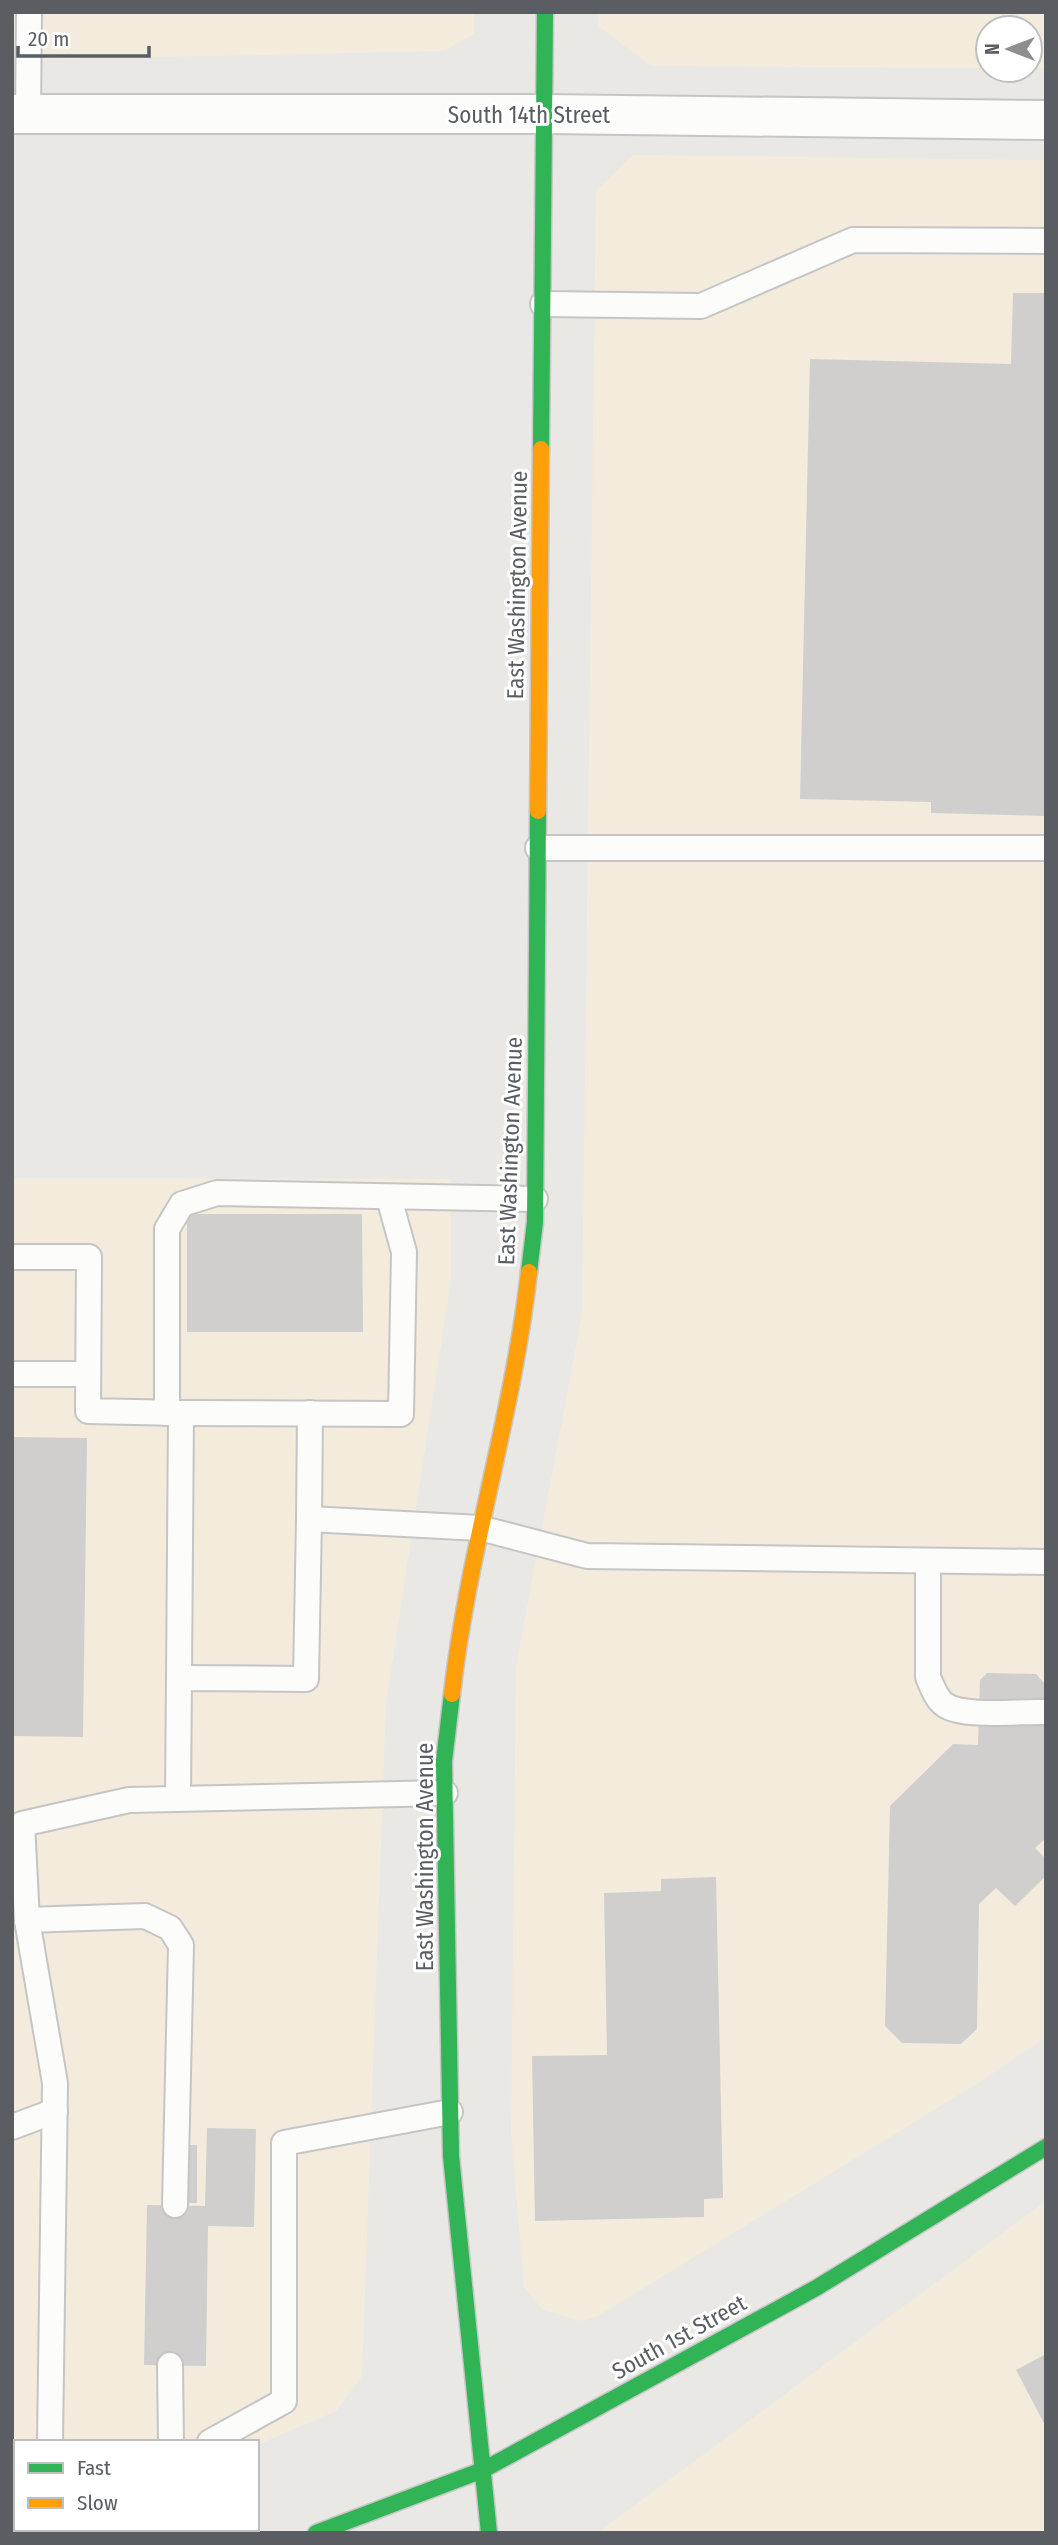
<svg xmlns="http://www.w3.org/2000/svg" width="1058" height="2545" font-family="'Fira Sans Condensed',sans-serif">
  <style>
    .commercial { fill: #f3ecdd }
    .building { fill: #d0cfcd }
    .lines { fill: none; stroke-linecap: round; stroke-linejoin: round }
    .lane-casing { stroke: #c5c5c5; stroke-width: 28 }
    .street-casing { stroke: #c5c5c5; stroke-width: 42 }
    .fast-casing { stroke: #c6c6c6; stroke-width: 19 }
    .slow-casing { stroke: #c6c6c6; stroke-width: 19 }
    .lane { stroke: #fcfcfb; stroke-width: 24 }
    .street { stroke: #fcfcfb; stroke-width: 38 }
    .fast { stroke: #30b455; stroke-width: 16 }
    .slow { stroke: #ff9f0a; stroke-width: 16 }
    .labels { text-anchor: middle; stroke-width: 6; stroke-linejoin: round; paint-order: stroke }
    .street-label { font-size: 23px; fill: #5a5e62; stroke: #fff }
  </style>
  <rect width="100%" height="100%" fill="#e9e8e4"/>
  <!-- commercial -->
  <g class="commercial">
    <polygon points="12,12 474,12 474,34 443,51 12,60"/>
    <polygon points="599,12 1046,12 1046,68 1030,68 1030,28 988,28 988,68 651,66 598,26"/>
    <polygon points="633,155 1046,160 1046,2037 983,2080 598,2316 580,2321 542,2309 524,2287 511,2132 516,1666 582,1314 596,191"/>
    <polygon points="12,1178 451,1179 451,1280 386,1703 362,2376 336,2411 257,2445 257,2442 16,2442 16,2529 61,2529 53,2533 12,2533"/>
    <polygon points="1046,2201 1046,2533 597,2533 619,2517"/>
  </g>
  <!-- building -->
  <g class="building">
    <polygon points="1013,293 1046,293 1046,816 931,813 931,802 800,799 810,359 1011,364"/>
    <polygon points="187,1214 362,1214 363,1332 187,1332"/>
    <polygon points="12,1437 87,1438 83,1737 12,1736"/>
    <polygon points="987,1673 1036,1674 1045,1684 1046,1838 1035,1848 1046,1859 1046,1876 1015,1906 996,1888 979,1904 977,2029 961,2044 902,2043 885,2026 890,1806 953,1744 978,1745 980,1680"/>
    <polygon points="716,1877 723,2198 704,2199 704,2217 535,2221 532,2056 607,2055 604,1893 661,1891 661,1879"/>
    <polygon points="207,2128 256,2129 254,2227 208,2226 206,2366 144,2365 147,2205 205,2206"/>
    <rect x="164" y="2145" width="33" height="58"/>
    <polygon points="1046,2354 1046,2427 1016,2370"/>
  </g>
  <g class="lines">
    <defs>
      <g id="lane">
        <polyline points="28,114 29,12"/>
        <polyline points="543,304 701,306 853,240 1046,241"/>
        <polyline points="538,848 1046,848"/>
        <polyline points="12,1257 89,1257 88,1411 181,1413 179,1678"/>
        <polyline points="12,1374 88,1374"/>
        <polyline points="167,1413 167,1229 182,1204 217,1193 535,1199"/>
        <polyline points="181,1413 401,1414 404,1252 389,1198"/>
        <polyline points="309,1519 310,1413"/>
        <path d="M928,1561V1677C932,1686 936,1699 945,1705C964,1718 1022,1711 1046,1712"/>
        <polyline points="178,1799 179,1678 306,1679 309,1519 480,1528 587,1556 1046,1562"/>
        <polyline points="27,1920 145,1916 170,1928 181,1945 175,2205"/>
        <polyline points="12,2127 55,2111"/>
        <polyline points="170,2365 171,2442"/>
        <polyline points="50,2442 55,2083 27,1920 22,1824 129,1800 445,1793"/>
        <polyline points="210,2442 284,2401 284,2143 450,2112"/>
        <polyline points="49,2533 49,2529"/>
      </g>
      <polyline id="street" points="12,114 544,114 1046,120"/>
      <g id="fast">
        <polyline points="541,449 545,12"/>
        <polyline points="529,1272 535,1222 538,811"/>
        <polyline points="452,1694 444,1761 451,2156 489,2533"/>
        <polyline points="316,2533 483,2470 816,2288 1046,2147"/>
      </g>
      <g id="slow">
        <polyline points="538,811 541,449"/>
        <path d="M452,1694C468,1551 513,1415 529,1272"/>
      </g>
    </defs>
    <!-- lane casing -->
    <use href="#lane" class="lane-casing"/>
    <!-- street casing -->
    <use href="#street" class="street-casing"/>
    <!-- fast casing -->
    <use href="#fast" class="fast-casing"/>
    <!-- slow casing -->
    <use href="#slow" class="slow-casing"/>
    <!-- lane -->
    <use href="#lane" class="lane"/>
    <!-- street -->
    <use href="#street" class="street"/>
    <!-- fast -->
    <use href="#fast" class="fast"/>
    <!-- slow -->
    <use href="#slow" class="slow"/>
  </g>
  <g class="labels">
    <!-- street labels -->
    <g class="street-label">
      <text x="529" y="123">South 14th Street</text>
      <text transform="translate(517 585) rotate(-89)" y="8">East Washington Avenue</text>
      <text transform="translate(510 1151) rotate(-88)" y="8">East Washington Avenue</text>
      <text transform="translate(425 1857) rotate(-90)" y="8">East Washington Avenue</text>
      <text transform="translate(679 2337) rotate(-29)" y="8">South 1st Street</text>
    </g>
  </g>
  <!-- border -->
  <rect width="1058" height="2545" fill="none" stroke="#5a5e62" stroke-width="28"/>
  <!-- legend -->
  <rect x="14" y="2440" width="245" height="91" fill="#ffffff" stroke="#bdbfc0" stroke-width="2"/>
  <rect x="28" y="2463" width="35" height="10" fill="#30b455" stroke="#bdbfc0" stroke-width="2"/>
  <text x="77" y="2475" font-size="21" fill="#5a5e62">Fast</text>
  <rect x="28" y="2498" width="35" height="10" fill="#ff9f0a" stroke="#bdbfc0" stroke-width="2"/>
  <text x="77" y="2510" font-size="21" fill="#5a5e62">Slow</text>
  <!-- north arrow -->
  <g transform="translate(1009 49) rotate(270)"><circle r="33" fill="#ffffff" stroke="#bdbfc0" stroke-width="2"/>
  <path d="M0-5L12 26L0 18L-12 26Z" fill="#8c8e90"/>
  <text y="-10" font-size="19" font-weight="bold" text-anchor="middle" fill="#5a5e62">N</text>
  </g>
  <!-- scale -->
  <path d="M18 46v10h131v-10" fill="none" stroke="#5a5e62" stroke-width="3.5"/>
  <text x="28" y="46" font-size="21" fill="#5a5e62" stroke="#ffffff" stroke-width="5" paint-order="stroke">20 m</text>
</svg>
